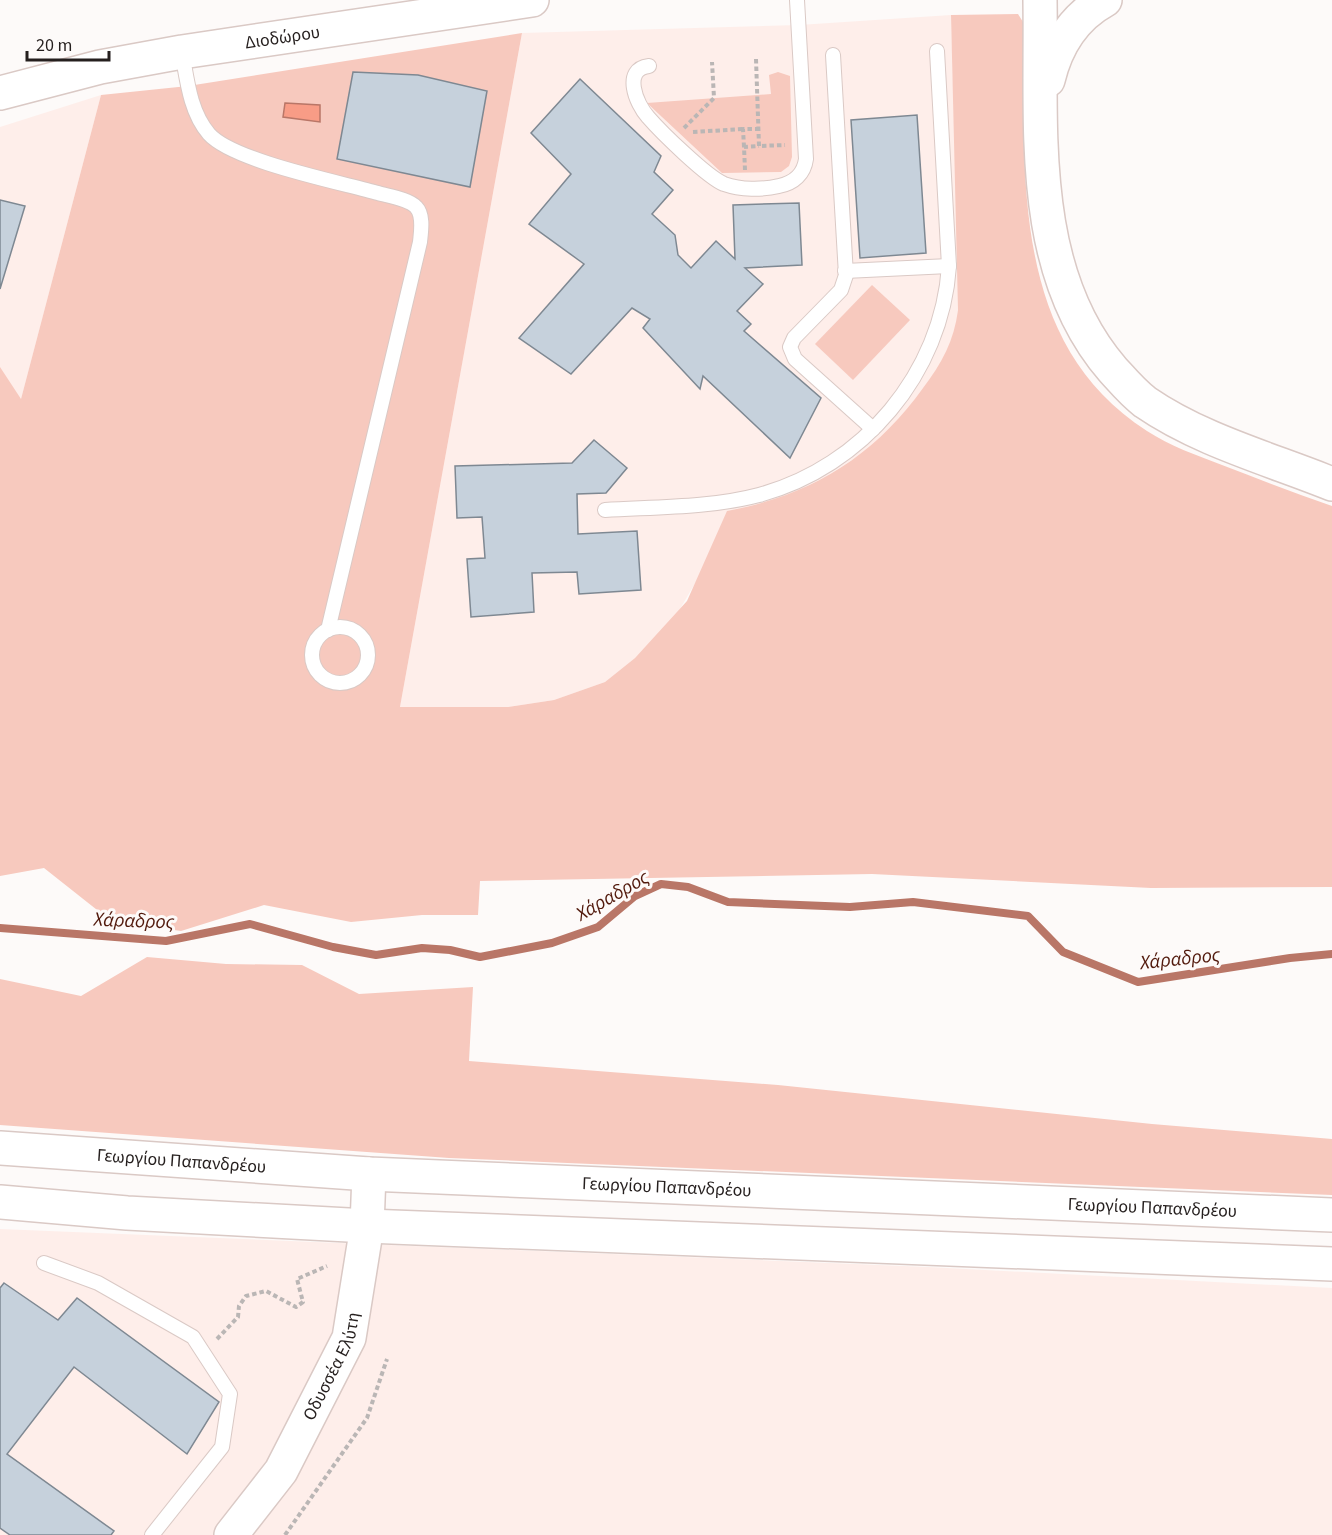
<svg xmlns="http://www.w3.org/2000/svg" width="1332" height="1535" font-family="'Source Sans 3',sans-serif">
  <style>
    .built { fill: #feeeea }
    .green { fill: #f7c9be }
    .water { fill: #f89c86; stroke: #b97667; stroke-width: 1.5 }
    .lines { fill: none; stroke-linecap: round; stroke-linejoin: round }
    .stream { stroke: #b97667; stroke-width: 8 }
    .building { fill: #c6d1dc; stroke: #7e8892; stroke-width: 1.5 }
    .service-casing { stroke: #dac9c5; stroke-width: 16 }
    .tertiary-casing { stroke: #dac9c5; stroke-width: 36 }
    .secondary-casing { stroke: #dac9c5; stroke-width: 36 }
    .motorway-casing { stroke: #dac9c5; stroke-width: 36 }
    .path { stroke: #bab6b5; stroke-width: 4; stroke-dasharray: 4.5 3; stroke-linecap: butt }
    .service { stroke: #fff; stroke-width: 14 }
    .tertiary { stroke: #fff; stroke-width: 33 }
    .secondary { stroke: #fff; stroke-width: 33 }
    .motorway { stroke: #fff; stroke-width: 33 }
    .labels { text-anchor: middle; stroke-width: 6; stroke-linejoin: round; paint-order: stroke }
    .street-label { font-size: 18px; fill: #251f1e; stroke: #fdfaf9 }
    .water-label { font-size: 20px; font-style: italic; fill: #521a0d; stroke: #fdfaf9 }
  </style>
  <rect width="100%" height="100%" fill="#fdfaf9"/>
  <!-- built -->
  <g class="built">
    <polygon points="951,15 959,299 956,330 941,364 896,424 866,451 827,476 782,499 754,506 697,580 677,614 635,658 605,682 554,700 508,707 400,707 522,33 799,25"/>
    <polygon points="101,95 0,479 0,127"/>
    <polygon points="0,1229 928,1267 1332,1288 1332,1535 0,1535"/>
  </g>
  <!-- green -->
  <g class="green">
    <path d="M1018,14L1023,22C1026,168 1006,340 1147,431C1170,446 1196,455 1222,465C1258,479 1295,493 1332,506V887L1151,888L872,874L480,881L478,915H422L351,922L264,905L181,931L111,921L44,868L0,876V367L21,399L101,95L188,86L522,33L400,707H508L554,700L605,682L635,658L687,601L727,511C809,496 874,457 923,388C942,363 954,341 958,310L951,15Z"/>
    <polygon points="778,72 790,76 792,157 789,166 781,172 722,173 647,103 771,94 769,75"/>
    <polygon points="872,285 910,320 853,380 815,344"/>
    <polygon points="147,957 226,964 302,965 359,994 473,987 469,1061 778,1085 1152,1124 1332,1139 1332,1195 449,1158 0,1125 0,979 81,996"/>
  </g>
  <!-- water -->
  <polygon class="water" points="285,103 320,105 320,122 283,117"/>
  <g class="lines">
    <!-- stream -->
    <polyline class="stream" points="0,928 166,941 250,924 333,947 376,955 422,948 450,950 480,957 552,943 598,927 635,896 661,884 688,887 728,902 850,907 913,902 1028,916 1063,952 1138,982 1290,958 1332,954"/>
  </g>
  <!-- building -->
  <g class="building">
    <polygon points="353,72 418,75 487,91 470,187 337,159"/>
    <polygon points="580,79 661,156 654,172 673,190 652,214 675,235 678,255 691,268 716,241 735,259 733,205 799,203 802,265 745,268 763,284 737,311 751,324 744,331 821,398 790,458 703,376 700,389 643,328 650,319 632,308 571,374 519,338 584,264 529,224 571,174 531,133"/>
    <polygon points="917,115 926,253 860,258 851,120"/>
    <polygon points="0,200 25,206 0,289"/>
    <polygon points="594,440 627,468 606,493 577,494 578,534 637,531 641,590 579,594 577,572 532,573 534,612 471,617 467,559 485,558 482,517 457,518 455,466 572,463"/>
    <polygon points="4,1283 58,1320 77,1298 219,1402 187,1454 74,1367 7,1454 114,1531 111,1535 10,1535 0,1528 0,1288"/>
  </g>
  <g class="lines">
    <defs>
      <g id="service">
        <path d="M182,52C187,80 190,112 209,134C233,161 339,182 378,193C388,196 409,199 416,207C424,215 421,232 420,242L328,630"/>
        <polyline points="833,55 846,275 841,290 794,338 790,347 795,359 873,429"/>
        <path d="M649,66C622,69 636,104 648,117C661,132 707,177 724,184C741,190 762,190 779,186C794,183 804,174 806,159L797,0"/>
        <polyline points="845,271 949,266"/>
        <path d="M605,510C655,507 710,508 759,495C863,467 942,373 949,266L937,51"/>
        <circle cx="340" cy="655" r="28"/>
        <polyline points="44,1263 98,1283 193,1337 230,1394 222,1447 152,1535"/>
      </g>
      <g id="tertiary">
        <path id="s1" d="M0,93L100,67L182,52L532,0"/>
        <path id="s2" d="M231,1535L281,1471L349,1338L367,1226L369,1174"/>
      </g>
      <g id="secondary">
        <path id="s3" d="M0,1148L369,1174L1332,1215"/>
        <polyline points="0,1202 127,1213 367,1226 1332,1264"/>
      </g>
      <g id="motorway">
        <path d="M1040,0C1042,124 1026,270 1113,370C1123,381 1133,393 1145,402C1200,440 1270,459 1332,484"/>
        <path d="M1048,80C1056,46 1074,17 1105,0"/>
      </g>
    </defs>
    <!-- service casing -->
    <use href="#service" class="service-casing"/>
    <!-- tertiary casing -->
    <use href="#tertiary" class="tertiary-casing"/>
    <!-- secondary casing -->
    <use href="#secondary" class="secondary-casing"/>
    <!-- motorway casing -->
    <use href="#motorway" class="motorway-casing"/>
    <!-- path -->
    <g class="path">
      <polyline points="756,59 759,146 785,145"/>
      <polyline points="684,128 714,98 712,62"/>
      <polyline points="693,132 743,129"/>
      <polyline points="744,147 743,129 759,129"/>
      <polyline points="745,170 744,147 759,146"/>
      <polyline points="217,1339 238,1317 239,1306 246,1296 266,1291 296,1307 303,1302 297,1279 327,1266"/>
      <polyline points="285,1535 367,1418 387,1359"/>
    </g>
    <!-- service -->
    <use href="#service" class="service"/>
    <!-- tertiary -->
    <use href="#tertiary" class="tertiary"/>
    <!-- secondary -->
    <use href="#secondary" class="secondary"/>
    <!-- motorway -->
    <use href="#motorway" class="motorway"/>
  </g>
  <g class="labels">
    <!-- street labels -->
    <g class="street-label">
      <text dy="6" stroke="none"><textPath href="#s1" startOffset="288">Διοδώρου</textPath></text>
      <text dy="6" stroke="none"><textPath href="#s3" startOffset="182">Γεωργίου Παπανδρέου</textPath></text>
      <text dy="6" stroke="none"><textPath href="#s3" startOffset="668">Γεωργίου Παπανδρέου</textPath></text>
      <text dy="6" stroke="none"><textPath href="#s3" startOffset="1154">Γεωργίου Παπανδρέου</textPath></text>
      <text dy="6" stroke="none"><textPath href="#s2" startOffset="198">Οδυσσέα Ελύτη</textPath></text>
    </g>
    <!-- water labels -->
    <g class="water-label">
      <text transform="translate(612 895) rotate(-30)" y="7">Χάραδρος</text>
      <text transform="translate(134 920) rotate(2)" y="7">Χάραδρος</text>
      <text transform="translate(1180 958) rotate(-6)" y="7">Χάραδρος</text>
    </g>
  </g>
  <!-- scale -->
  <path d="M27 51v9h82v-9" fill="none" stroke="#251f1e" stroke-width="3"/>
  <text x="36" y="51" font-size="18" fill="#251f1e" stroke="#fdfaf9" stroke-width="4.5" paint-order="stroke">20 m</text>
</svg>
